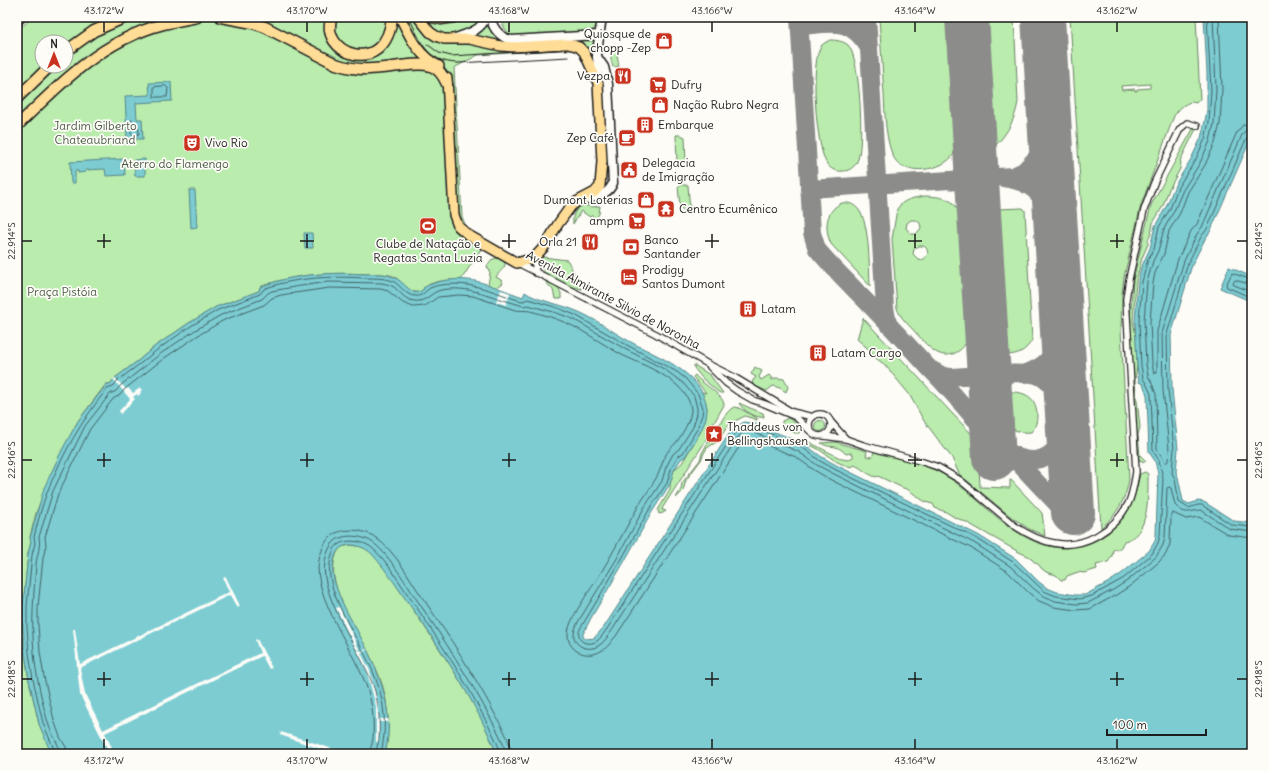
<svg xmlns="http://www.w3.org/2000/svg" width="1269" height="771" font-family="Delius,sans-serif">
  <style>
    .green { fill: #b9ecad; stroke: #6a8464; fill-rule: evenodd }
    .water { fill: #7bccd2; stroke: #558689 }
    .pier { fill: #fdfcf7 }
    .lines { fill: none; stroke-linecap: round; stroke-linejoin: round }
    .shore { stroke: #426265; stroke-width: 1 }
    .taxiway { stroke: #8c8c8a; stroke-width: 18 }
    .runway { stroke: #8c8c8a; stroke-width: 44 }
    .street-casing { stroke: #1c1c1c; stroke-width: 8 }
    .secondary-casing { stroke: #1c1c1c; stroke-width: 11 }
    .primary-casing { stroke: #1c1c1c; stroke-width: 12 }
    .highway-casing { stroke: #1c1c1c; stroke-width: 13 }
    .street { stroke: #fdfcf7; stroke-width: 5.5 }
    .secondary { stroke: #fdfcf7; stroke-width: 8 }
    .primary { stroke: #ffdd96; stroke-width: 9 }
    .highway { stroke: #ffdd96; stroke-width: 10 }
    .tram { stroke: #1c1c1c; stroke-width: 1 }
    .ticks { fill: none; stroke: #1c1c1c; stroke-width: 1.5 }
    .labels { text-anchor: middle; stroke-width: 3.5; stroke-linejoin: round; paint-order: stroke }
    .poi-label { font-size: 12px; fill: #1c1c1c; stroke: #fdfcf7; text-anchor: start }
    .park-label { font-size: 12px; fill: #4b5a48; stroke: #fdfcf7 }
    .street-label { font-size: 12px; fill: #1c1c1c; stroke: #fdfcf7 }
    .neatline { fill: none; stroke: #1c1c1c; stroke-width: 1.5 }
    .ticks-label { font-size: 10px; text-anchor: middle; fill: #1c1c1c }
  </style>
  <rect width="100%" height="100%" fill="#fdfcf7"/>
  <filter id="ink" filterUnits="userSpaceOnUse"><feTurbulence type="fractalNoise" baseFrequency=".025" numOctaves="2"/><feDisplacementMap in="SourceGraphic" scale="8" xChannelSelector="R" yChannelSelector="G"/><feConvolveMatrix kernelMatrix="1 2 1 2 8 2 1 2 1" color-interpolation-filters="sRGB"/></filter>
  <g filter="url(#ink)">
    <!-- green -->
    <g class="green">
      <path d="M33,17H486V27L488,26L496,36L594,39V49H588L583,45H486L569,47V49L478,55L454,68L462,217L469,233L481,249L461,280C451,280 440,280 430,284C425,286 422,294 415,292C407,291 401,280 393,276C384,273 375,274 366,274C330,272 293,274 260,287L259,291L216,307L189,323L154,347L139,360L115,378L110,384H106L78,421L55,465L36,513L30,537L31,542L28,554L23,606V629L25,654L29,680L39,724L53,754H17V31ZM42,42H66V66H42Z"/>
      <path d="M502,17H597C598,24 595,30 588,33L513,37C506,33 501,24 502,17Z"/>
      <path d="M879,17H949L957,145C955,168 915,176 899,164C895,161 893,156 891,151C885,133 885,113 884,94C882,68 881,43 879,17Z"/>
      <path d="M986,17H1014L1018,102C1015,119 1008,133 995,146Z"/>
      <path d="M1070,17H1196L1200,99L1196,103L1192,102C1184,103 1179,109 1174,116L1141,205L1124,277L1122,294L1121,330L1129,479C1126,500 1117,514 1101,528ZM1150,84V88L1137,89V91H1135V89L1122,90L1121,86Z"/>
      <path d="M830,40C836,40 843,41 848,45C860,56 864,142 858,159C856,166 850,171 843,171C837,172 830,169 827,164C816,149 809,58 822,45C824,43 828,41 830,40Z"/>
      <polygon points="617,47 617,51 619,51 619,53 617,54 619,66 613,67 611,60 611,48"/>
      <polygon points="1193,129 1196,129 1180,161 1181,162 1180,169 1169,189 1163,206 1153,223 1151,234 1148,240 1148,244 1142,258 1136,281 1133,321 1136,336 1137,365 1135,382 1140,427 1138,435 1140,455 1146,461 1145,462 1139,460 1136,435 1130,321 1133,280 1151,205"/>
      <polygon points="676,135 681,135 685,137 686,163 677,165"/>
      <polygon points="680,185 688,185 690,211 689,215 680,207 678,187"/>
      <path d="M925,196C945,197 957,198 961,221L968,337C966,344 962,350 955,353C938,361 926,344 916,333C909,325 900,318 897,308L892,239L897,209C903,199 914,198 925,196ZM911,220H916L920,223L921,228L916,234H911L906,228L907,223ZM919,246H924L927,249L928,254L923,260L918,259L913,254L914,249Z"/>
      <path d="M842,203C848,202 854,204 858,209C870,222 869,267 870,286L831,244C824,229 825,210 842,203Z"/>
      <path d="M584,205L591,207L600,206L599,214L594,221L592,220L594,217L592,215L590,217L581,211L573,224C572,215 575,208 584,205Z"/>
      <path d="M1023,208L1025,210L1032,340C1026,351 1019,354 1008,355L1006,353L997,211L998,209Z"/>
      <path d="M543,257L567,260C572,266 572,273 578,277V285L582,289L569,286L561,288L559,290L561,293V299H555L553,290L544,280C546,272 547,275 541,268V258Z"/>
      <path d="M496,258H500C511,265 501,269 496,277L501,280L503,283L496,288L488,285L490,273L487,266L491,260Z"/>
      <polygon points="863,318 978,441 980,487 1010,488 1010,480 1011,480 1042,513 1045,536 1029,529 1010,516 959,474 952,458 924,421 909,394 885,365 873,356 874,354 857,339"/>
      <polygon points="694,365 710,375 723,393 720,393 717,391 702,378 694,368"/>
      <polygon points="755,367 762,371 759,377 761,380 769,375 772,377 772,380 776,378 784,379 788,387 786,392 780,388 773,386 767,391 752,385 753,380 756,377 751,374"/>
      <path d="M695,375C702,384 724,395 724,405L710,430V434L663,507L662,510L666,511L663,513L659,514L658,510L670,490V484L674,470L682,463L701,431L707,408L702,392L706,393L693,377Z"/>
      <path d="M1004,392C1021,391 1036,394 1037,414C1037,422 1036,427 1031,432C1023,433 1013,431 1007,425Z"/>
      <path d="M739,403C747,407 755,410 763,413L764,417C757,419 742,410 739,403Z"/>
      <path d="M734,407L739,408L757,418V420L745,416L729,424L718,441L707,448L704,453L701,460L686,480L683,491L676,498L681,489L682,483L700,460L702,453L712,435L717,433C718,425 726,411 734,407Z"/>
      <polygon points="788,418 796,423 802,429 799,433 795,433 782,426 782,421"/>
      <circle cx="820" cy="426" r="5.5"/>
      <path d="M807,441L842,459L848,460L853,457V454L851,453L846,454C834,442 832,450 821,443L835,442L867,451L866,456L872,457L874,452C897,459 922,463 943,474C952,479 960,486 968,492C995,515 1024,546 1062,548C1077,548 1090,545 1102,537C1127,519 1134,503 1140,474L1145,472L1148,474C1148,495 1150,536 1124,541L1121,547L1117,550L1115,549L1113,550L1112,556L1108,562L1096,565L1097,569L1084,573L1078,572L1067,576L1065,580H1061L1056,575L1046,572L1041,568L1039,565L1032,560L1030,557L1017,551L966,522L954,517L946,512L935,508L933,504C919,502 912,489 903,488L878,476L876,477C866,474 861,467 854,465L852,467C838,465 829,456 818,449C814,447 810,445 806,443Z"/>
      <path d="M350,545C356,546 363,546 368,550C383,560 395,583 405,598C439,648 475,698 497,754H385C390,732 389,709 383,687C379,674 373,661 366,648C353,623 325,583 336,555C337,552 339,549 341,547C343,546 348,546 350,545Z"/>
    </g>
    <!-- water -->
    <g class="water">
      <path d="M1204,17H1252V136L1210,232L1205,239L1192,265L1171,335L1172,389L1178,449L1176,472L1178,477L1183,501L1189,504L1198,501L1204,502L1234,521L1252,523V754H497C477,704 447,659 417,615C402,595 389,573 372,554C365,547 352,542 342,547C334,551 332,567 333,575C337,594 347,613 357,630C378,669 396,709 385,754H53L48,746L39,724L29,680L25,654L23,629V606L28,554L31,542L30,538L44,488L62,450L78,421L107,384H110L115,378L139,360L154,347L189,323L216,307L259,291L260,287C293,274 330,272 366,274C375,274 385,273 393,277C402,280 407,290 416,293L418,291L419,292L424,289L423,288C438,279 459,278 475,281C490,284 508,292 523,297L525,292C535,300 560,304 574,310C593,317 611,331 629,341C656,356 703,372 707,408C708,425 693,443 685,457L681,459L674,470L670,484L652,512L623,564L591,618L583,634V637L586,639L594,638L604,627L729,434L736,427L744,422L756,424L804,444L822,457L838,466L978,535L1016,559L1039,582L1047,588L1057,592L1076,595H1085L1109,582L1121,574L1149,551L1155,541L1156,535L1158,474L1155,461L1149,452L1147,395L1143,384L1139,382L1137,365L1135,321L1138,281L1141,268L1150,248L1155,226L1166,207L1175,185L1191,159L1201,138L1205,121L1207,110V73Z"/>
      <polygon points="171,82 172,101 136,103 137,119 142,119 143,139 127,139 125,96 150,95 149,83"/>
      <polygon points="124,159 125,175 106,176 105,169 86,170 86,172 78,173 78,171 75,171 75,183 71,183 70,162"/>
      <polygon points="145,159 145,176 135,176 134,160"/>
      <polygon points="189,190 195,190 197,227 191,228"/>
      <polygon points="304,233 312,233 313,248 305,248"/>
      <polygon points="1229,267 1252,277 1252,302 1220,288"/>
    </g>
    <!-- pier -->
    <g class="pier">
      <polygon points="501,290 510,293 506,305 496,302"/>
      <polygon points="115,378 126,389 128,388 133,393 140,388 142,390 140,392 141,393 138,396 137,394 133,397 135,399 121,414 119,411 130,399 113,379"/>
      <polygon points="226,577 240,606 237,608 230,595 80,668 85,694 103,730 260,653 255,640 257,639 272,668 269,669 262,656 105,733 115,754 110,754 80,695 73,629 75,629 80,664 229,592 223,578"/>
      <polygon points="339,607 360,651 367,649 367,650 361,653 370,671 379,706 379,719 388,719 389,722 379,722 379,742 376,742 376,706 367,672 336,608"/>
      <polygon points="281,732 348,754 335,754 280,735"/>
    </g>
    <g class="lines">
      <!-- shore -->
      <g class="shore">
        <polyline points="1213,17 1216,89 1214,124 1210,141 1200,163 1183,190 1174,211 1164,229 1158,251 1153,261 1147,282 1144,321 1146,364 1148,376 1151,381 1156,394 1157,449 1166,463 1168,461 1169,449 1163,390 1162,333 1184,261 1197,234 1202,227 1242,135 1246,130 1252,129"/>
        <polyline points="1219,17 1222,89 1220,124 1215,143 1205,165 1188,192 1180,213 1169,231 1164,254 1155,273 1153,283 1150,322 1152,364 1154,374 1157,372 1157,331 1178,259 1191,231 1197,224 1237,132 1243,125 1252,123"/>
        <polygon points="166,86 168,88 167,97 154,97 154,87"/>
        <polygon points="131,120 138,124 139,133 138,135 131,134 130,122"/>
        <polyline points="1252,134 1249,135 1247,137 1207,229 1201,237 1188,263 1167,334 1168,389 1174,449 1172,473 1175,479 1179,502 1188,508 1198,505 1202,505 1232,525 1252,527"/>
        <polyline points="1252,280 1232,273 1226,285 1227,287 1252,298"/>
        <polyline points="1252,285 1235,280 1233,283 1234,285 1252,292"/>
        <path d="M56,754L43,723L33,679L29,653L27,627V606L32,555L35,543L34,537C38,521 42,505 48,490C63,453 82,420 107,389L113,387L117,381L141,363L157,350L191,326L218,310L260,294L263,290L266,288C297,277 333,276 365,278C374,278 382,278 390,280C399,282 405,296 415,296C422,297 424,292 430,288C433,287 438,285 441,285C471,281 491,291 518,300L523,301L528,299L558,308L575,315L627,345L677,372L686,379L698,394L703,408L702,415L697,429L683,453L677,457L671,469L667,483L649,510L620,562L583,624C581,627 578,632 579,636C580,644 591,645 597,641C601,638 604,633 607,629L732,437L739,430L745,426L755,427L802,447L820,461L836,470L976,538L1013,562L1044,591L1056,596L1080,599L1092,596L1124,578L1152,554L1158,543L1160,536L1163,478L1159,460L1153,451L1151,394L1146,383L1143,379L1141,365L1139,321L1142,282L1148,259L1154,249L1159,227L1170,209L1178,187L1195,161L1205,139L1209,122L1211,90L1207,17"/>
        <path d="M61,754C60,746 52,735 49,726C42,703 36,676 34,652C31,622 34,594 36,564C37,555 41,546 39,537L53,491L85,426L110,394L116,391L121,385L144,367L160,354L194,331L221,315L262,299L268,293L272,291L294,287L328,282L382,283C387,284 390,285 394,287C400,292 405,300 414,301C426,303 431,292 441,290C469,285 491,297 517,304L523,306L528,305L557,313L573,319L625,349L664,369L683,383L694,396L697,408V414L693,427L679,449L673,454L666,467L662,481L644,508L616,560L578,622C577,625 574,630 574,634C573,646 588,652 598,646C604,643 607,637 611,632L736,440L742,433L746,431L753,432L799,452L817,465L834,474L974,543L1010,566L1033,588L1042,595L1055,601L1076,604L1088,603L1113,590L1127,581L1156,557L1163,545L1165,537L1167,488L1169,487L1171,488L1175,505C1185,516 1189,511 1201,510L1230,529L1252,532"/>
        <path d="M67,754L66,747L60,737L54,720L44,677L40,652L38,625V607L43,558L46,545L45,537L58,494L90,429L113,399L120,395L125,389L163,359L197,336L224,320L264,305L272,298L281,295L329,288L381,289L388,291L403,303L413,307L425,306L438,297L459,295L473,296L515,310C520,311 525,310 530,311C538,313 548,316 556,319C580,327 600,343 622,355C639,363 658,370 673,382C681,388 690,398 691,409C692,418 681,437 675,444C673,446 671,447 669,450C662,459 661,471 655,480C650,489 644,497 639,505C625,529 613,553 599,576C591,589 567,621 568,635C568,652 588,659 601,651C608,648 611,641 616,636L741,444L747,437L796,457L814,470L831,480L971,548L1007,571L1029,593L1039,601L1054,607L1075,610L1090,609L1116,595L1130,586L1159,562L1166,554L1170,544L1171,514L1173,513L1186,519L1199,517L1229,535L1252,538"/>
        <path d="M370,754C370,749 372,744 373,739C374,723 373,707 368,691C358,656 311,595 319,560C321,552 324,542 331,536C342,527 365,529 376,538C396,552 409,578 422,597C449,636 475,676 497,718C503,729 511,742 511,754"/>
        <path d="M376,754C376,749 378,744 379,739C380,723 379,707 375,691C365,656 318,596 325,562C326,555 329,546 335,541C344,533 363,536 372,542C387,552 405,582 415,597C442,637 469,677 492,721C497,731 505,743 505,754"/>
        <path d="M381,754C381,750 383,746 383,742C386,725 384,705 379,688C375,675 369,662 362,649C351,628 325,587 330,563C331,557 333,547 339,544C347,539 363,541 371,547C388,561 400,584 413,602C439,641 465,679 486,721C491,731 499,743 500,754"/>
      </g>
      <!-- taxiway -->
      <g class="taxiway">
        <path d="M799,17L812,233L817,249C829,264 844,278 857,292C882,317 906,343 930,369C946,385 960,402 975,419C988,432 1001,450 1018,457C1045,468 1063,447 1066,423"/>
        <polyline points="867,17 885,308 888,324"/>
        <path d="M800,26C832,24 850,16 869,48"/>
        <path d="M1003,178C1038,182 1050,203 1056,235"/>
        <path d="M952,181C967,176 972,168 975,153"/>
        <path d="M954,181C969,183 974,193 978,207"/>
        <polyline points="809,189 1013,176 1024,171 1042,152 1045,148 1049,126"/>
        <path d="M932,370L943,376L951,377C968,376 1027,370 1039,376C1051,382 1059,394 1066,405"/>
        <path d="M1023,374C1047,367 1056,354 1061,332"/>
        <path d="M971,376C983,368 986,358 986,344"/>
        <polyline points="1010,454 1061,508 1067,508 1072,503"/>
      </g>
      <!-- runway -->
      <g class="runway">
        <polyline points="967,17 994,458"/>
        <polyline points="1043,17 1073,513"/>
      </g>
      <defs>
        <g id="street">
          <polyline points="534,258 536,273"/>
          <polyline points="518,263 656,334 706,363 734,377 792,412 813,417"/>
          <polyline points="710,367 726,383 737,391 753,400 765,404 796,417 810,431"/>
          <circle cx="820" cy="425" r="11"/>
          <polyline points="831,422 846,439"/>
          <path d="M824,436L846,439L863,445L920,461L938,467L960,480L1015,526C1027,534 1040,541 1054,543C1084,549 1114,530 1128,504C1133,494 1134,483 1136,472L1126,299L1129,279L1144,210L1154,183L1180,129L1187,123L1197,126"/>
        </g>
        <g id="secondary">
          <path d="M490,17C493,28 499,37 511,40L600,35"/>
          <path d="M455,38C467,34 481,31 486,17"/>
          <polyline points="598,82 597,52 602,17"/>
          <path d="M587,199C598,196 609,194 613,183L608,84L604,67L597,57"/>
        </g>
        <g id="primary">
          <path d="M400,17C410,37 418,56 439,66"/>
          <polyline points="418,17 430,32 436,36 444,39 469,39 501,46 514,47 567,44 573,45 579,47 584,52 598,83 602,161 600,186 595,192 578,201 571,206 558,224 545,246 534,258 517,263 468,235 458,226 454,215 447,78"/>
          <polyline points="17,21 21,17"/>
        </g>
        <g id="highway">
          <path d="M221,17L253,23L265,27L336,64C358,72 377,69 400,66C410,65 422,63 431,66C439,69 444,77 447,84"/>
          <path d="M332,17C317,53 386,80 392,17"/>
          <polyline points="432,17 441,19 454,17"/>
          <polyline points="66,51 94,31 126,17"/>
          <polyline points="17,98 50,66"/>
          <path d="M17,126C59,84 104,39 164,24C175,21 186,19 197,17"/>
        </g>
      </defs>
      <!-- street casing -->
      <use href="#street" class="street-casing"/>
      <!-- secondary casing -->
      <use href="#secondary" class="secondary-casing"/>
      <!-- primary casing -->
      <use href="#primary" class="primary-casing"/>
      <!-- highway casing -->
      <use href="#highway" class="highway-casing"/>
      <!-- street -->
      <use href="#street" class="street"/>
      <!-- secondary -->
      <use href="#secondary" class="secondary"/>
      <!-- primary -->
      <use href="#primary" class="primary"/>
      <!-- highway -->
      <use href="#highway" class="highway"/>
      <!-- tram -->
      <g class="tram">
        <path d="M409,17C421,42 426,62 458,63L569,57"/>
        <polyline points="427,44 439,53 451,56 568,49"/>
      </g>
    </g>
  </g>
  <!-- ticks -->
  <path class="ticks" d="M104,22V32M307,22V32M509,22V32M712,22V32M915,22V32M1117,22V32M104,234V248M307,234V248M509,234V248M712,234V248M915,234V248M1117,234V248M22,241H32M97,241H111M300,241H314M502,241H516M705,241H719M908,241H922M1110,241H1124M1237,241H1247M104,453V467M307,453V467M509,453V467M712,453V467M915,453V467M1117,453V467M22,460H32M97,460H111M300,460H314M502,460H516M705,460H719M908,460H922M1110,460H1124M1237,460H1247M104,672V686M307,672V686M509,672V686M712,672V686M915,672V686M1117,672V686M22,679H32M97,679H111M300,679H314M502,679H516M705,679H719M908,679H922M1110,679H1124M1237,679H1247M104,739V749M307,739V749M509,739V749M712,739V749M915,739V749M1117,739V749"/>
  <!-- icons -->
  <defs>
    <symbol id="shop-square" viewBox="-11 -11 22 22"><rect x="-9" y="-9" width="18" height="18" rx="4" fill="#c8321e" stroke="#fdfcf7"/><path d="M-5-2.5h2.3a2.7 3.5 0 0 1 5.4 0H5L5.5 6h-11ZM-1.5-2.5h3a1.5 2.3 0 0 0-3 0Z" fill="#fff"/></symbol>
    <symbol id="restaurant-square" viewBox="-11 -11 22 22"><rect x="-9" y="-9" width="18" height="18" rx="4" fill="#c8321e" stroke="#fdfcf7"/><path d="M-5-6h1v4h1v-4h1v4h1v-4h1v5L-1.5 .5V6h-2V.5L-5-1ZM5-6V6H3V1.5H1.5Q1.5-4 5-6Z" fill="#fff"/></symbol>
    <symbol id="supermarket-square" viewBox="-11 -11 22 22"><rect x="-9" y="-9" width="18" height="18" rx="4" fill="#c8321e" stroke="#fdfcf7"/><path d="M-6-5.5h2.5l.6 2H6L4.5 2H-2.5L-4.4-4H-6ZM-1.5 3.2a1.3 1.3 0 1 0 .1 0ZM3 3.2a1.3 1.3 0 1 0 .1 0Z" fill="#fff"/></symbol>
    <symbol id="building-square" viewBox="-11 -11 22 22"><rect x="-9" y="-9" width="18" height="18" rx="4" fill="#c8321e" stroke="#fdfcf7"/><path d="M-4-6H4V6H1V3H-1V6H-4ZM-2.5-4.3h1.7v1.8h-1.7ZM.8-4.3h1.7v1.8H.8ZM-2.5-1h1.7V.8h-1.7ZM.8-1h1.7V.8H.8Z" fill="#fff"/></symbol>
    <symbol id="cafe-square" viewBox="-11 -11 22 22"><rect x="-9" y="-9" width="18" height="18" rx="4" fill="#c8321e" stroke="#fdfcf7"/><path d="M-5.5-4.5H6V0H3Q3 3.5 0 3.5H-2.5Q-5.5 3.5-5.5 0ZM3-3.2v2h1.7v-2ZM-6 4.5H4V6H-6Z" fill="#fff"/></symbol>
    <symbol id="theatre-square" viewBox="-11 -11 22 22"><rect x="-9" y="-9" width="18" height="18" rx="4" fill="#c8321e" stroke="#fdfcf7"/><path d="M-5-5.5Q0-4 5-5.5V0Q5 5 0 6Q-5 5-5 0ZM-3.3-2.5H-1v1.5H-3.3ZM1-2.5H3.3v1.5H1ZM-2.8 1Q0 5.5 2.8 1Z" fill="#fff"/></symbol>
    <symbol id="civic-square" viewBox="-11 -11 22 22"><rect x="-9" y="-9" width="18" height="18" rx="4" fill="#c8321e" stroke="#fdfcf7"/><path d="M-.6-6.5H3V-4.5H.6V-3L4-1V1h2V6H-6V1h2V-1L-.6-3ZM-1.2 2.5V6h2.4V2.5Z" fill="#fff"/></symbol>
    <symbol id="temple-square" viewBox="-11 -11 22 22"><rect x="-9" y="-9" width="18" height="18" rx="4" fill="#c8321e" stroke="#fdfcf7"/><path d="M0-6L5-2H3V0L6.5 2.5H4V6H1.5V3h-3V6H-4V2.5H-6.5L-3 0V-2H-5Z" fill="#fff"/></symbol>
    <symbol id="stadium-square" viewBox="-11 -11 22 22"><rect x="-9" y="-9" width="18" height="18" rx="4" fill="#c8321e" stroke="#fdfcf7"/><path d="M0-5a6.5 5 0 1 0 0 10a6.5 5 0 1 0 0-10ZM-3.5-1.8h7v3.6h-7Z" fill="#fff"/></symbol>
    <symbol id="bank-square" viewBox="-11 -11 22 22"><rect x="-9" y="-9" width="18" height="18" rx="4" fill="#c8321e" stroke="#fdfcf7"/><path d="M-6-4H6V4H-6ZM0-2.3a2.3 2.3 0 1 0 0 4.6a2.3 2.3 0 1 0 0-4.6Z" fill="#fff"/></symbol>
    <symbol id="hotel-square" viewBox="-11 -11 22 22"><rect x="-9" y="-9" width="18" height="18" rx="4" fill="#c8321e" stroke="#fdfcf7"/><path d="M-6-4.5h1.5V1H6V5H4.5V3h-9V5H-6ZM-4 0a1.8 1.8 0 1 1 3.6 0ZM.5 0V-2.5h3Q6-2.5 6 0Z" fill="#fff"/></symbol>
    <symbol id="sight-square" viewBox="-11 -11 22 22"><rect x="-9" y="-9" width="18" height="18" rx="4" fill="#c8321e" stroke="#fdfcf7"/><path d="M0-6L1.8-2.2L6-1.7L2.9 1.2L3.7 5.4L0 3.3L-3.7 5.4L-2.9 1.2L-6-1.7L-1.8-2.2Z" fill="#fff"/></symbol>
  </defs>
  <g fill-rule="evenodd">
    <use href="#shop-square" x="654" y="31" width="20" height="20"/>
    <use href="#restaurant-square" x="613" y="66" width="20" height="20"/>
    <use href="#supermarket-square" x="648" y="75" width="20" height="20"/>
    <use href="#shop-square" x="650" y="95" width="20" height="20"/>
    <use href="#building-square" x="635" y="115" width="20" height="20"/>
    <use href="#cafe-square" x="617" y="128" width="20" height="20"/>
    <use href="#theatre-square" x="182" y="133" width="20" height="20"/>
    <use href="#civic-square" x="619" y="160" width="20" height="20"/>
    <use href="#shop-square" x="636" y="190" width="20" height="20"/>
    <use href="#temple-square" x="656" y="199" width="20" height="20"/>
    <use href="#supermarket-square" x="627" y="211" width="20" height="20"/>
    <use href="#stadium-square" x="418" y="216" width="20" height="20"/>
    <use href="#restaurant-square" x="580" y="232" width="20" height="20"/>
    <use href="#bank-square" x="621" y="237" width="20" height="20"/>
    <use href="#hotel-square" x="619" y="267" width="20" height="20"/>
    <use href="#building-square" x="738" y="299" width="20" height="20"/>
    <use href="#building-square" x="808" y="343" width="20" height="20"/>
    <use href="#sight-square" x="704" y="424" width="20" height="20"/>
  </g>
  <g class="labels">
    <!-- poi labels -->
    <g class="poi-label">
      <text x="651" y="38" text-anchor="end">Quiosque de<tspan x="651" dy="14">chopp -Zep</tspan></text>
      <text x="610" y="80" text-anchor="end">Vezpa</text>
      <text x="671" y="89">Dufry</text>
      <text x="673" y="109">Nação Rubro Negra</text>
      <text x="658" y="129">Embarque</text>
      <text x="614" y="142" text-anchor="end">Zep Café</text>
      <text x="205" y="147">Vivo Rio</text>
      <text x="642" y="167">Delegacia<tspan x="642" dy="14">de Imigração</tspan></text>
      <text x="633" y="204" text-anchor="end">Dumont Loterias</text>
      <text x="679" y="213">Centro Ecumênico</text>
      <text x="624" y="225" text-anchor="end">ampm</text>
      <text x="644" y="244">Banco<tspan x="644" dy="14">Santander</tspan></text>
      <text x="577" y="246" text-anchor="end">Orla 21</text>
      <text x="428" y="248" text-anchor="middle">Clube de Natação e<tspan x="428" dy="14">Regatas Santa Luzia</tspan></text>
      <text x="642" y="274">Prodigy<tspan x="642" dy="14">Santos Dumont</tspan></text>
      <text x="761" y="313">Latam</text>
      <text x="831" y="357">Latam Cargo</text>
      <text x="727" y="431">Thaddeus von<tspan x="727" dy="14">Bellingshausen</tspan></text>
    </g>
    <!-- park labels -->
    <g class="park-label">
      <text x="95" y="130">Jardim Gilberto<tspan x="95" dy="14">Chateaubriand</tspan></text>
      <text x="175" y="168">Aterro do Flamengo</text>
      <text x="62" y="296">Praça Pistóia</text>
    </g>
    <!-- street labels -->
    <g class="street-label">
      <text transform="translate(613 300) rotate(28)" y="4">Avenida Almirante Silvio de Noronha</text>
    </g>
  </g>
  <!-- margin -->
  <rect width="1269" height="771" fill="none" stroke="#fdfcf7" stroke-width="44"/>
  <!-- north arrow -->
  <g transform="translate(54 54)"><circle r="19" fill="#fdfcf7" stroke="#a3a29f"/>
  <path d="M0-3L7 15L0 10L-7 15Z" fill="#c8321e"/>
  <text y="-6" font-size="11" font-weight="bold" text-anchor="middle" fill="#1c1c1c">N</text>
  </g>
  <!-- scale -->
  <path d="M1107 729v6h99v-6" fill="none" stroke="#1c1c1c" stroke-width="2"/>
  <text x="1113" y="729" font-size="12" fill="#1c1c1c" stroke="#fdfcf7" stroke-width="3" paint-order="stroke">100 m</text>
  <rect x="22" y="22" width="1225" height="727" class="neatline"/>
  <g class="ticks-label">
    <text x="104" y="14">43.172°W</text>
    <text x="307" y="14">43.170°W</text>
    <text x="509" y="14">43.168°W</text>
    <text x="712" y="14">43.166°W</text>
    <text x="915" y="14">43.164°W</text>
    <text x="1117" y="14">43.162°W</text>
    <text transform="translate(11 241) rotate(-90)" y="4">22.914°S</text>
    <text transform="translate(1258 241) rotate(-90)" y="4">22.914°S</text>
    <text transform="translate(11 460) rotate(-90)" y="4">22.916°S</text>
    <text transform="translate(1258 460) rotate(-90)" y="4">22.916°S</text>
    <text transform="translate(11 679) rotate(-90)" y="4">22.918°S</text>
    <text transform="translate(1258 679) rotate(-90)" y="4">22.918°S</text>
    <text x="104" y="764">43.172°W</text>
    <text x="307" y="764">43.170°W</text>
    <text x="509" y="764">43.168°W</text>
    <text x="712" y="764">43.166°W</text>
    <text x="915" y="764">43.164°W</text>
    <text x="1117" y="764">43.162°W</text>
  </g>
</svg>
